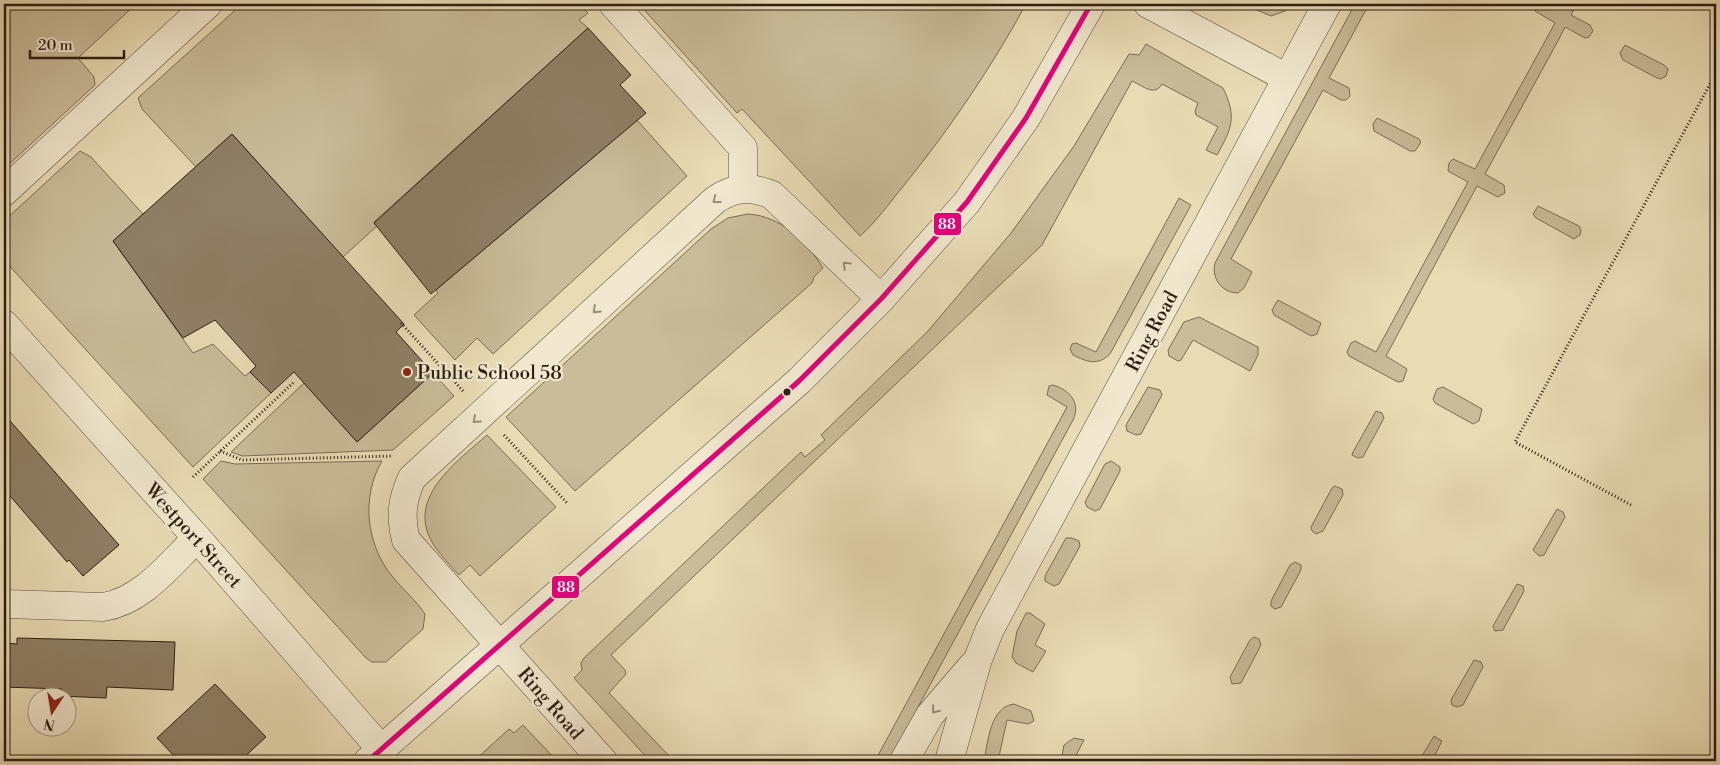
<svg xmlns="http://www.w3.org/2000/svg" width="1720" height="765" font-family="'Libre Bodoni',serif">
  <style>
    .green { fill: #c9bc99; stroke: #7b6c56 }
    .building { fill: #8f8067; stroke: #2d1d13 }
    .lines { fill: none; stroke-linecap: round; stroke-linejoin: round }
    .minor-casing { stroke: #5c4d3c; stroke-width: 29 }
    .path { stroke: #2d1d13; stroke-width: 3; stroke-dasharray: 1 2.5; stroke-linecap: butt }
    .minor { stroke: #f1e8cf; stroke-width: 28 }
    .bus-1-casing { stroke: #f1e8cf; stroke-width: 9 }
    .bus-1 { stroke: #e5007d; stroke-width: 5 }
    .oneway { stroke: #998d7a }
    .poi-dot { fill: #8f2418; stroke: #f1e8cf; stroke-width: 2 }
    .bus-dot { fill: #2d1d13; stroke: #f1e8cf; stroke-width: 2 }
    .labels { text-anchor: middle; stroke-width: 4.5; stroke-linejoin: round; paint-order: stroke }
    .street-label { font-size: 19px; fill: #2d1d13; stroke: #f1e8cf }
    .poi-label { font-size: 19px; fill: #2d1d13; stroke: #f1e8cf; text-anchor: start }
    .line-badge { stroke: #f1e8cf; stroke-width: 2 }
    .badge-label { font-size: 14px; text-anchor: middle; font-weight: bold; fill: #fff }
  </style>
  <rect width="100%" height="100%" fill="#e9dcb5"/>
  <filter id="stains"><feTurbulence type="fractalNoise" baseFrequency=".004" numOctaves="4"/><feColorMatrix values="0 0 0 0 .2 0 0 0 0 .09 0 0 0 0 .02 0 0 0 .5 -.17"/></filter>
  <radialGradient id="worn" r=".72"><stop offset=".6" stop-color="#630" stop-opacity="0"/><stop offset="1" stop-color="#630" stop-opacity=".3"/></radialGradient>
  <!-- green -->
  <g class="green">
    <polygon points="4,4 136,4 78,58 94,77 95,85 4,169"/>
    <polygon points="242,4 579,4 588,13 579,20 588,28 374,222 377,226 343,257 232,134 196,167 142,109 138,98"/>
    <path d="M639,4H1026C991,68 951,127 905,184C891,201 877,221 860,236L742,109L737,113Z"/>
    <polygon points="1243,4 1293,4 1285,11 1271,16"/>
    <path d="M1355,4H1369L1329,78L1349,88L1350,96L1346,100H1341L1323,90L1231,259L1252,272L1244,288L1238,293C1222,293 1211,278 1215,263Z"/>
    <polygon points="1535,4 1550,4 1562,10 1565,4 1577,4 1571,15 1590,25 1593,31 1589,37 1585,38 1565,27 1559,39 1485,174 1504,185 1505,193 1498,197 1477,186 1386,356 1407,369 1403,381 1398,382 1349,356 1347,352 1351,343 1355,341 1376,352 1468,182 1448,171 1449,163 1453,159 1475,169 1555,23 1535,11"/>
    <path d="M1146,44L1223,88C1237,117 1232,128 1217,155L1206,150L1218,127L1196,115L1195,111L1198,103L1162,84C1155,97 1143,86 1132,81L1042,245L611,655L625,670L626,674L609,693L674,761H650L574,678L582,670L581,663L584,658L801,452L805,457L825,440L821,435L928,331L1011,233L1074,146L1129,54L1139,55Z"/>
    <polygon points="1625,45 1664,65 1668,69 1666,76 1661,79 1657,78 1623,60 1620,53"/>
    <polygon points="1377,118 1419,139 1421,142 1415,151 1410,151 1374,131 1373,124"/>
    <polygon points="637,120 687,176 493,354 477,338 455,360 414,315 438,293 436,290"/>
    <polygon points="80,151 91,157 143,214 113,241 193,353 213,344 245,376 250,372 271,393 193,467 4,260 4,221"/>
    <path d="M1179,198L1191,205L1110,354C1098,366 1087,362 1073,355L1070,349L1072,344L1076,343L1096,352Z"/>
    <polygon points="1538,206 1579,226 1581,230 1580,235 1574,239 1536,218 1533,214"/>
    <path d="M748,214C781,216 806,241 823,268L814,277L812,283L575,491L506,417L711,229L728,218Z"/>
    <polygon points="1278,300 1321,323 1317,334 1311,336 1274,315 1272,310"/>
    <polygon points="1199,317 1258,347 1258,355 1250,371 1193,340 1181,360 1178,361 1169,356 1168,350 1184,322"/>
    <polygon points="433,373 454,396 393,450 242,456 231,452 304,383 357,442"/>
    <path d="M1053,385C1070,390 1081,403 1073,420L889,761H875L1067,407L1047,395L1049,386Z"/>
    <polygon points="1148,387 1160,390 1162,395 1141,434 1136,435 1127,431 1126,425"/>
    <polygon points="1443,387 1482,409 1479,421 1473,424 1435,403 1433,399 1437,389"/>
    <polygon points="1376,411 1382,413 1384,418 1363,457 1358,458 1352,455 1353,452"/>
    <path d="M487,435L556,507L480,576L470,565L459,575C450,565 439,554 432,542C406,497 458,461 487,435Z"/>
    <path d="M221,461L235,464L382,461C361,497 366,544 392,576C403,590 416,600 425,614L423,629L386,662H372L366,658L203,479Z"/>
    <polygon points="1111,461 1120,467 1120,471 1100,509 1095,511 1087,507 1085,502 1105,464"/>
    <polygon points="1335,486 1342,489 1343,495 1323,531 1316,534 1312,531 1311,527 1332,488"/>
    <polygon points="1557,509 1563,512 1565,517 1544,555 1539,556 1533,550"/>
    <polygon points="1066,538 1072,538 1079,541 1080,546 1059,584 1054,586 1045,581 1045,576"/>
    <polygon points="1295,562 1301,565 1301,570 1281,607 1275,609 1271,606 1271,601 1290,565"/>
    <polygon points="1517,584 1523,586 1524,591 1503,630 1495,631 1493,626"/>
    <polygon points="1026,613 1030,613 1045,624 1035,645 1046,651 1033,672 1016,663 1012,657 1017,631"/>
    <polygon points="1254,637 1259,639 1261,645 1241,683 1232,684 1230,677 1250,640"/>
    <polygon points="1474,660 1481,662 1483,667 1463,705 1457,707 1452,705 1451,700"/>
    <path d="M1014,704L1031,711L1034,721L1028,724L1007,720L998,761H984C988,742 990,707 1014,704Z"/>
    <polygon points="523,725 557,761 474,761 509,729 514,733"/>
    <polygon points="1434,736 1442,741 1432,761 1419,761"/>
    <polygon points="1074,738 1084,740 1073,761 1061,761 1064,745"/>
  </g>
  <!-- building -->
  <g class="building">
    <polygon points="588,28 631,75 620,85 646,113 431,294 374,223"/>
    <polygon points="232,134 404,324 396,332 433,373 357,442 294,372 271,393 250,372 256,366 215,320 183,338 113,241"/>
    <polygon points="4,414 119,545 83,576 69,560 67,562 4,489"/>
    <polygon points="17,638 175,642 173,690 107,687 106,698 61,696 62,689 4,687 4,643 17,644"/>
    <polygon points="215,684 266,737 240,761 179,761 157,738"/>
  </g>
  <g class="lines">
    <defs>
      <g id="minor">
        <polyline points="613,4 743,148 743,188"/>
        <polyline points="1148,4 1287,78"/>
        <polyline points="4,192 208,4"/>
        <polyline points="4,324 197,538 381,749"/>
        <path d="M4,604L103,607C142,601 169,565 197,538"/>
        <polyline points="368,761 799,381 881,299 967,202 1026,118 1091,4"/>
        <path d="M603,761L406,540C400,517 402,499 412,478L715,200C734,187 750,186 772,195L881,299"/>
        <polyline points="904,761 930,715 972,666"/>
        <polyline points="949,761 978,659 990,629 1327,4"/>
      </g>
    </defs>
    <!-- minor casing -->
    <use href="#minor" class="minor-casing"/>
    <!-- path -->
    <g class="path">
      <polyline points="401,323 463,391"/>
      <polyline points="504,435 568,504"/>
      <polyline points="220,451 242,460 393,456"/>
      <polyline points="193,477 294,382"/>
      <polyline points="1631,505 1515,442 1716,73"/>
    </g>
    <!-- minor -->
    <use href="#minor" class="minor"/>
    <defs>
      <polyline id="bus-1" points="368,761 799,381 881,299 967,202 1026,118 1091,4"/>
    </defs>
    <!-- bus-1 casing -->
    <use href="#bus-1" class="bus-1-casing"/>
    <!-- bus-1 -->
    <use href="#bus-1" class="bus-1"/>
  </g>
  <!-- one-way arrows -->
  <defs><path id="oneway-chevron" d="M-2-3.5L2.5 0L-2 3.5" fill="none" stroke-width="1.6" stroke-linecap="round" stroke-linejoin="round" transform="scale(1.25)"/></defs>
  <g class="oneway">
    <use href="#oneway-chevron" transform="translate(716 200) rotate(142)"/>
    <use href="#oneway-chevron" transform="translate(846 265) rotate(-136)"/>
    <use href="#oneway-chevron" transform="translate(596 310) rotate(137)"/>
    <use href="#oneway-chevron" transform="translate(476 420) rotate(138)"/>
    <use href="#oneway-chevron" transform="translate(935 710) rotate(129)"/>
  </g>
  <!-- markers -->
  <circle class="poi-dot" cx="407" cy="372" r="5"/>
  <circle class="bus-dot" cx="787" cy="392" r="4.5"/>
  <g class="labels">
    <!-- street labels -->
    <g class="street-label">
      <text transform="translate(1151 331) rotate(-62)" y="7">Ring Road</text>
      <text transform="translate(194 535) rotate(48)" y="7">Westport Street</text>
      <text transform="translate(551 703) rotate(49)" y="7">Ring Road</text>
    </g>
    <!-- poi labels -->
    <g class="poi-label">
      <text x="417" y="379">Public School 58</text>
    </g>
  </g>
  <g class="line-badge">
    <rect x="933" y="212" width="29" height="24" rx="5" fill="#e5007d"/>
    <rect x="551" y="575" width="29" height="24" rx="5" fill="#e5007d"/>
  </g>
  <g class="badge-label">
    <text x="947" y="229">88</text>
    <text x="566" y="592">88</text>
  </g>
  <!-- margin -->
  <rect width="1720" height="765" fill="none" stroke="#e9dcb5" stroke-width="20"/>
  <rect x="5" y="5" width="1710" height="755" fill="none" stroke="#2d1d13" stroke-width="2.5"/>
  <rect x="10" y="10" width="1700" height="745" fill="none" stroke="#2d1d13"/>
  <!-- north arrow -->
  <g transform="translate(52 712) rotate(192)"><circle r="24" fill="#f1e8cf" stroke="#a39784"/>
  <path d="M0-4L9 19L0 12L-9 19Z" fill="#8f2418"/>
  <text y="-8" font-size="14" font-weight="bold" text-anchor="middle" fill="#2d1d13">N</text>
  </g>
  <!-- scale -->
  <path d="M30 50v8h94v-8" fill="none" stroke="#2d1d13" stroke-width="2.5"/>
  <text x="38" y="50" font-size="15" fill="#2d1d13" stroke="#f1e8cf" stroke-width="4" paint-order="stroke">20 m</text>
  <rect width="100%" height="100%" filter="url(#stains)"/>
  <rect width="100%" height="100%" fill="url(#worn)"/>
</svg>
